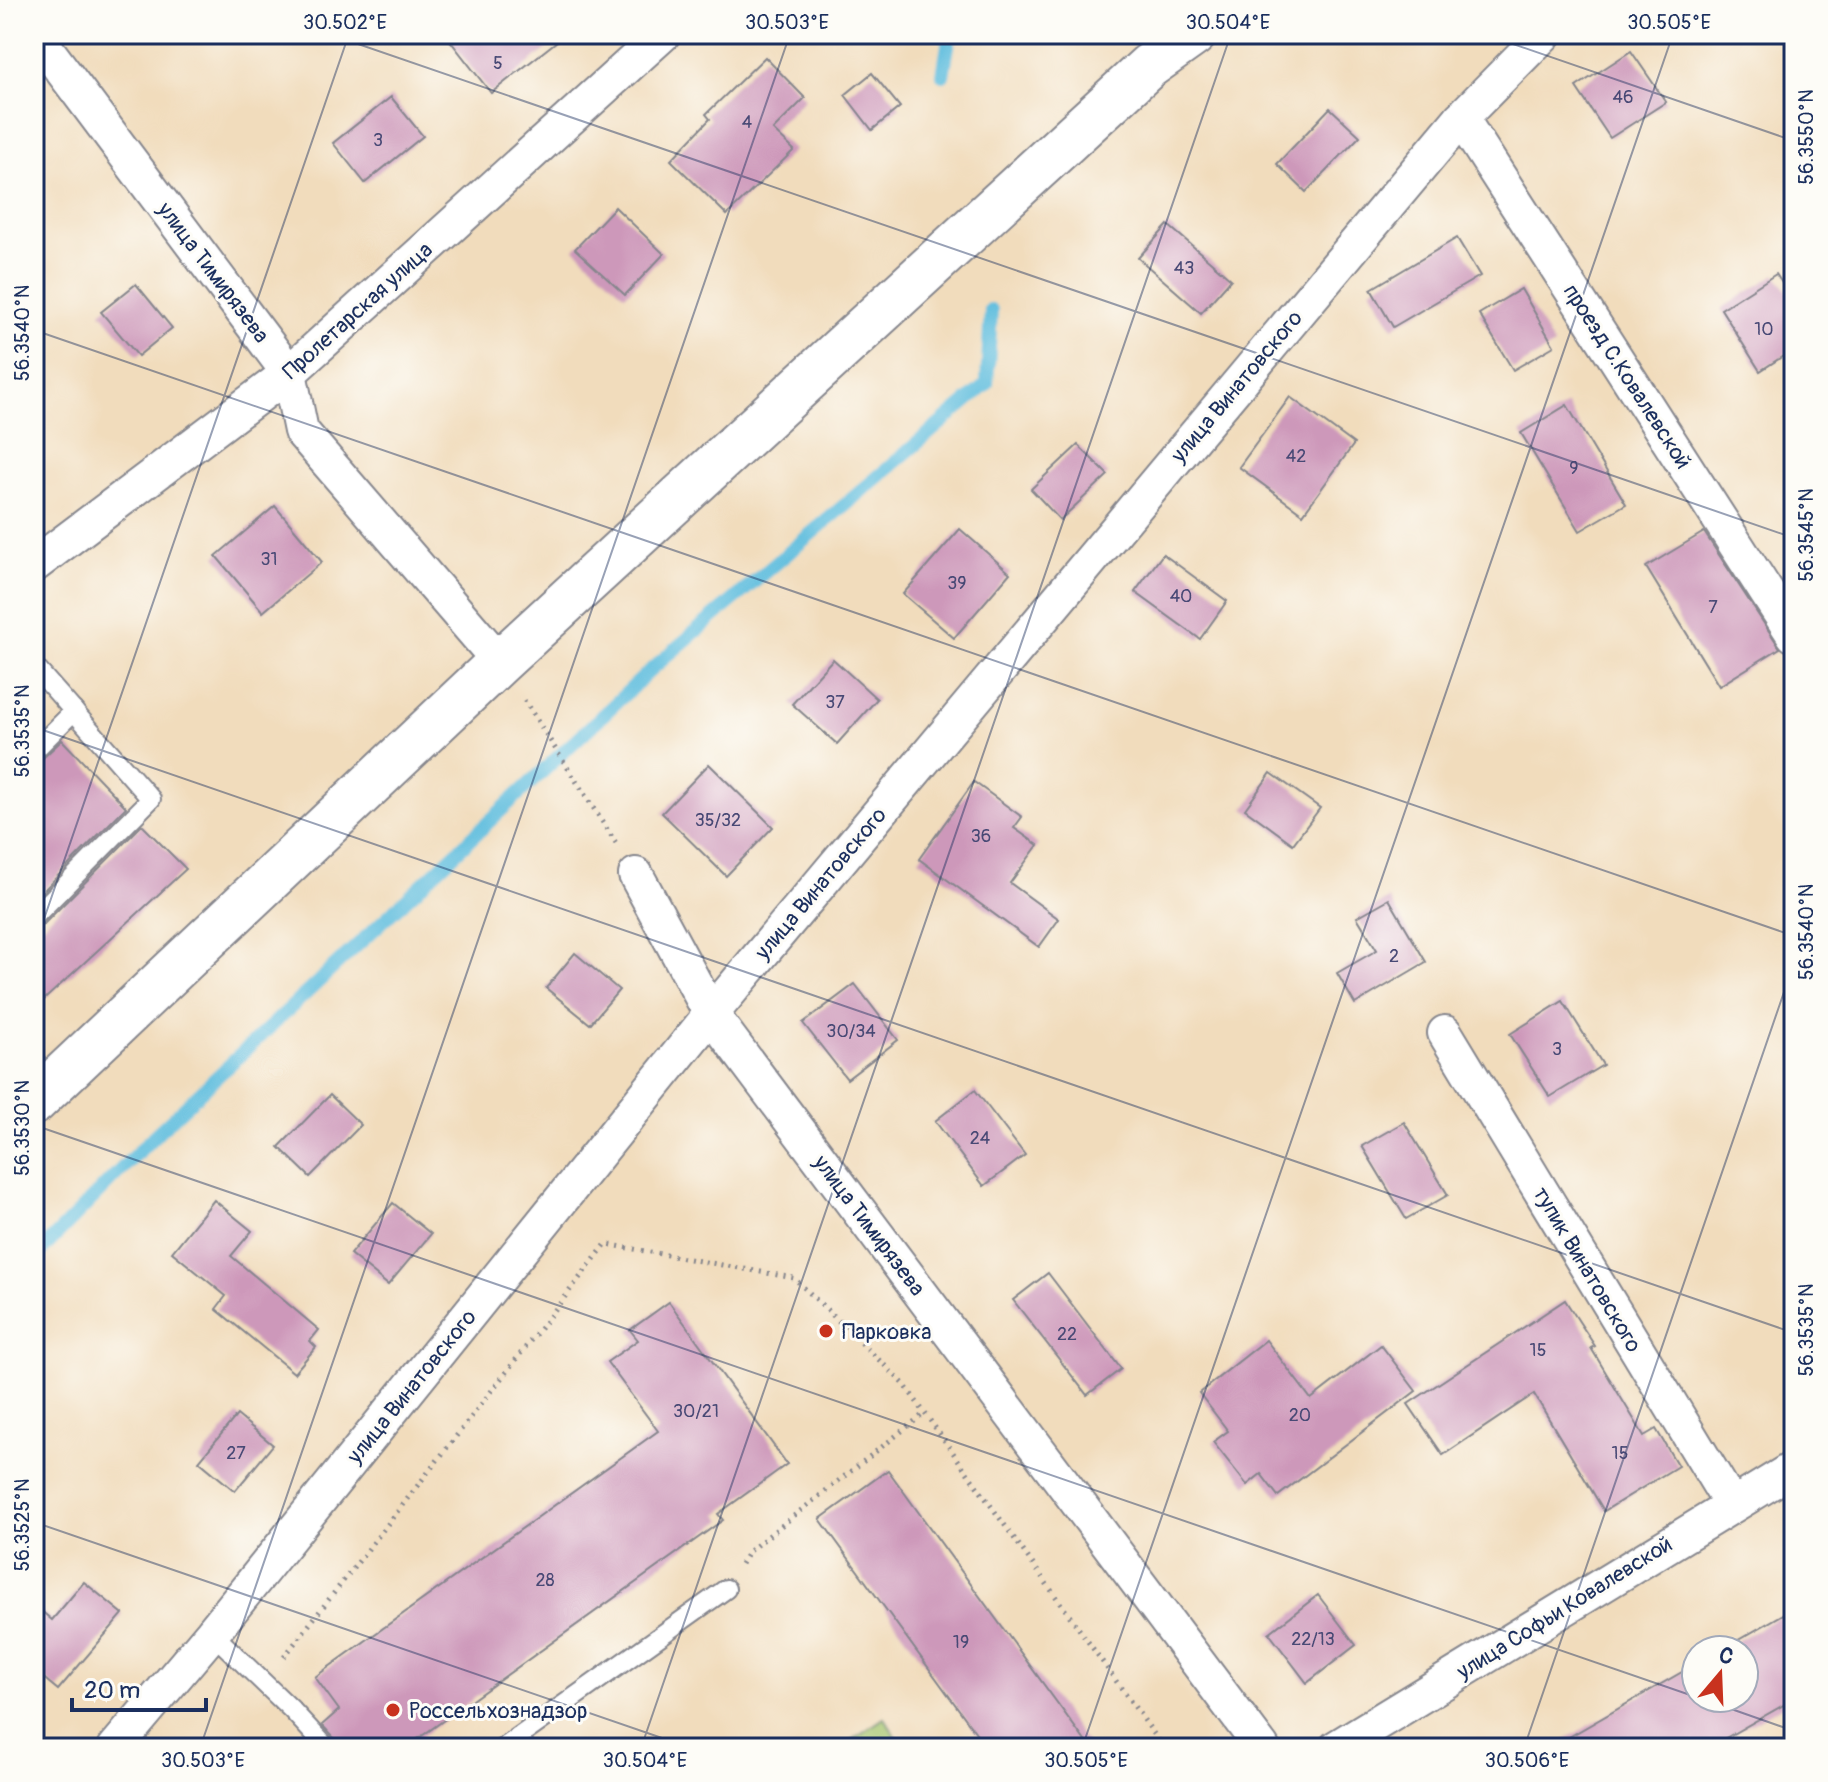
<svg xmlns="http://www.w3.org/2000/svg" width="1828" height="1782" font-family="Pangolin,sans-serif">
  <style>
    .green { fill: #a5c46c; stroke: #607a65; stroke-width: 2 }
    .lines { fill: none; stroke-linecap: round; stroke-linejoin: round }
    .stream { stroke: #60bede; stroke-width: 14 }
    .building { fill: #cd98ba }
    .service-casing { stroke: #86868d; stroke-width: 22 }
    .minor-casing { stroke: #86868d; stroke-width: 38 }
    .secondary-casing { stroke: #86868d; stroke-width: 48 }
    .path { stroke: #86868d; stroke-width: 5; stroke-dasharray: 2 6; stroke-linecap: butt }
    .service { stroke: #fff; stroke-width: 18 }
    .minor { stroke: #fff; stroke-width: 34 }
    .secondary { stroke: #fff; stroke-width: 44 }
    .ticks { fill: none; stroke: #1b2f5e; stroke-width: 2; stroke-opacity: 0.45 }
    .poi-dot { fill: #c8321e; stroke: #fdfcf7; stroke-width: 3 }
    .labels { text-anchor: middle; stroke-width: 6; stroke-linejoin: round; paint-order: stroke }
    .number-label { font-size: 18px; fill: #484975 }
    .street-label { font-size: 22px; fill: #1b2f5e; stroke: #fdfcf7 }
    .poi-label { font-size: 22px; fill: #1b2f5e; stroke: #fdfcf7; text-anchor: start }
    .neatline { fill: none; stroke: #1b2f5e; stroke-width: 3 }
    .ticks-label { font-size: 20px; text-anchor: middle; fill: #1b2f5e }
  </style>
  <rect width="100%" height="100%" fill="#fdfcf7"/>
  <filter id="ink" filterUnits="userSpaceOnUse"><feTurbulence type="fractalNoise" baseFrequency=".0125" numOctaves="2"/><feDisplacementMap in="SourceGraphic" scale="16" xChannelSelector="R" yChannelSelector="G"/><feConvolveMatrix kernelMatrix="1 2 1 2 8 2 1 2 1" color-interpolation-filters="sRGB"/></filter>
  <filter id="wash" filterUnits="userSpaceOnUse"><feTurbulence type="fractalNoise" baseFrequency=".006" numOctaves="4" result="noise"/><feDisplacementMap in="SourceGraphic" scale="32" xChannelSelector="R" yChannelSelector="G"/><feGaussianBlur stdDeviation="1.8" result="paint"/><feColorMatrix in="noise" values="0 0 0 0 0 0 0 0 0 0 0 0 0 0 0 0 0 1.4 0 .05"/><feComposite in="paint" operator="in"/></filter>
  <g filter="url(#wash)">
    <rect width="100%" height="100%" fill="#f1dcbc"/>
    <!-- green -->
    <polygon class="green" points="884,1718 904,1748 840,1748"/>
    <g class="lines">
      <!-- stream -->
      <g class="stream">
        <polyline points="943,75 950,34"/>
        <polyline points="34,1258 158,1132 653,668 987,384 991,310"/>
      </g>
    </g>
    <g id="blocks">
      <!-- building -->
      <g class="building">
        <polygon points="445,34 566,34 491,93"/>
        <polygon points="1631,51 1666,102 1610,138 1576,87"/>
        <polygon points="765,57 805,98 773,130 794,150 727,215 671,160 710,119 706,114"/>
        <polygon points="872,73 900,107 872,130 845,95"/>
        <polygon points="391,97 423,136 365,183 333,143"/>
        <polygon points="1330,108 1360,136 1306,192 1277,164"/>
        <polygon points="615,207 664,254 625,295 575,249"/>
        <polygon points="1168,225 1231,279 1201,313 1138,258"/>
        <polygon points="1457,238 1480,276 1393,327 1371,289"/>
        <polygon points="1776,274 1794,301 1794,349 1760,371 1721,309"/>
        <polygon points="136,284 172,328 138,356 101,312"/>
        <polygon points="1521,289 1554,346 1513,370 1479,314"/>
        <polygon points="1290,397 1354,444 1303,514 1239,467"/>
        <polygon points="1567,405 1626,504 1580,531 1521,433"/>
        <polygon points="1078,445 1108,475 1060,520 1031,489"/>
        <polygon points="275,506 322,562 263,612 216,556"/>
        <polygon points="960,529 1010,573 954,638 903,594"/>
        <polygon points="1704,532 1780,648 1719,686 1646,567"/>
        <polygon points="1163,554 1227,601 1200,639 1135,592"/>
        <polygon points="833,659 877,699 837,744 792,704"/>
        <polygon points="62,740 126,807 34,900 34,763 42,759"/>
        <polygon points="709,764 773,827 726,876 662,813"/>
        <polygon points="1271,773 1320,808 1293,844 1245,809"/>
        <polygon points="974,782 1022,817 1014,828 1038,845 1010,883 1059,919 1039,947 919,859"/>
        <polygon points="142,825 186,869 34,1009 34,929 43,925"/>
        <polygon points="1389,899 1426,962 1355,1004 1337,973 1377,950 1357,917"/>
        <polygon points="575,953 619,990 590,1024 546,988"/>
        <polygon points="855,984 898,1040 847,1079 803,1023"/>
        <polygon points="1563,1001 1603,1065 1550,1097 1510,1034"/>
        <polygon points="975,1090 1025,1155 984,1186 935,1121"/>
        <polygon points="330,1095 361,1125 310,1177 279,1147"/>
        <polygon points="1404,1122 1448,1195 1406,1219 1362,1146"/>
        <polygon points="214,1200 252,1231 231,1256 319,1330 310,1341 316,1347 294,1373 216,1309 226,1296 172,1252"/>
        <polygon points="393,1203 431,1234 388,1285 350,1254"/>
        <polygon points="1048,1273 1121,1369 1087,1395 1013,1300"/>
        <polygon points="1565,1300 1595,1346 1591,1348 1644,1436 1656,1429 1678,1466 1604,1511 1534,1394 1443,1455 1408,1404"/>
        <polygon points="669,1302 787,1464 718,1514 723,1520 405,1748 339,1748 336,1740 322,1725 339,1710 315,1677 658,1431 607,1362 638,1340 630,1330"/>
        <polygon points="1266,1340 1311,1399 1381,1345 1416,1391 1278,1496 1261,1474 1247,1485 1213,1442 1228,1431 1199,1393"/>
        <polygon points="237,1415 273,1445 235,1491 199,1461"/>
        <polygon points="888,1470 919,1513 1090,1748 987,1748 820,1519"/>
        <polygon points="84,1582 123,1614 58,1690 34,1670 34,1605 52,1620"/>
        <polygon points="1318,1595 1356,1645 1307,1683 1269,1633"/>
        <polygon points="1794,1608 1794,1699 1708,1748 1550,1748 1696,1664 1696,1698 1744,1698 1744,1650 1721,1650"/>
      </g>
    </g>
  </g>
  <g filter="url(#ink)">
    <use href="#blocks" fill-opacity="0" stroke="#86868d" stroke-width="2"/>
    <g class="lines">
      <defs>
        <g id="service">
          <polyline points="34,666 151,799 34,917"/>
          <polyline points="34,751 74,711"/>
          <polyline points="212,1633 291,1709 327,1748"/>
          <polyline points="503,1748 726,1589"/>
        </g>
        <g id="minor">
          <polyline points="35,34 289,373 301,431 500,662"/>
          <polyline points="1461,118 1794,635"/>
          <polyline points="34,565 289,373 663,34"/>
          <polyline points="636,875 711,1014 1262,1748"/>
          <polyline points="1445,1033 1731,1504"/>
          <polyline points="115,1748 212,1633 711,1014 1461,118 1544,34"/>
          <polyline points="1336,1748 1794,1468"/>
        </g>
        <polyline id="secondary" points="34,1102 500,662 1149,66 1194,34"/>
      </defs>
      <!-- service casing -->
      <use href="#service" class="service-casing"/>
      <!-- minor casing -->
      <use href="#minor" class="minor-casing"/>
      <!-- secondary casing -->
      <use href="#secondary" class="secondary-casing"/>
      <!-- path -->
      <g class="path">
        <polyline points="524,700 616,843"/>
        <polyline points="741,1564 749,1551 925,1413"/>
        <polyline points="284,1657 606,1244 794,1278 904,1384 1164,1748"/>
      </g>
      <!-- service -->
      <use href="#service" class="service"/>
      <!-- minor -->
      <use href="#minor" class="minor"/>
      <!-- secondary -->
      <use href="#secondary" class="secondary"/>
    </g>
  </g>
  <!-- ticks -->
  <path class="ticks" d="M329,34L1794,538M1484,34L1794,141M34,330L1794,936M34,727L1794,1333M34,948L349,34M34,1125L1696,1697M34,1522L691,1748M1700,1698L1794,1731M200,1748L790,34M641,1748L1231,34M1082,1748L1673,34M1524,1748L1794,963"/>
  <!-- markers -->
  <g class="poi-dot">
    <circle cx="826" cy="1331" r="8"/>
    <circle cx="393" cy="1710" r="8"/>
  </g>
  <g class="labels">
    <!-- number labels -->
    <g class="number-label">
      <text x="498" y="69">5</text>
      <text x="1623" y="103">46</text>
      <text x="747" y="128">4</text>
      <text x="378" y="146">3</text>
      <text x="1184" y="274">43</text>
      <text x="1764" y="335">10</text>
      <text x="1296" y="462">42</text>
      <text x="1574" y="474">9</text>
      <text x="269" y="565">31</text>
      <text x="957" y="589">39</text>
      <text x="1181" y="602">40</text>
      <text x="1713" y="613">7</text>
      <text x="835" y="708">37</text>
      <text x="718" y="826">35/32</text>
      <text x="981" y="842">36</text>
      <text x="1394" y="962">2</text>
      <text x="851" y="1037">30/34</text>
      <text x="1557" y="1055">3</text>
      <text x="980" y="1144">24</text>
      <text x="1067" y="1340">22</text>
      <text x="1538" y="1356">15</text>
      <text x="696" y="1417">30/21</text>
      <text x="1300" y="1421">20</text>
      <text x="236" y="1459">27</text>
      <text x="1620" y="1459">15</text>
      <text x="545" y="1586">28</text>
      <text x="1313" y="1645">22/13</text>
      <text x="961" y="1648">19</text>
    </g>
    <!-- street labels -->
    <g class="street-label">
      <text transform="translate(214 272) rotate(53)" y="8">улица Тимирязева</text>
      <text transform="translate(357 310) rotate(-42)" y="8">Пролетарская улица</text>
      <text transform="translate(1628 376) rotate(57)" y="8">проезд С.Ковалевской</text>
      <text transform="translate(1236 386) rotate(-50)" y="8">улица Винатовского</text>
      <text transform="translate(820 883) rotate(-50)" y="8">улица Винатовского</text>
      <text transform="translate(870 1225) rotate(53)" y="8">улица Тимирязева</text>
      <text transform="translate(1588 1269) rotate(59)" y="8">тупик Винатовского</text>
      <text transform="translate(411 1386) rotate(-51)" y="8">улица Винатовского</text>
      <text transform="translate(1564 1607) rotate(-32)" y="8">улица Софьи Ковалевской</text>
    </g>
    <!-- poi labels -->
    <g class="poi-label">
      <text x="842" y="1339">Парковка</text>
      <text x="409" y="1718">Россельхознадзор</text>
    </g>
  </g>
  <!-- margin -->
  <rect width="1828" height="1782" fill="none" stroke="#fdfcf7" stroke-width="88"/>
  <!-- north arrow -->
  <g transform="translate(1720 1674) rotate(19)"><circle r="38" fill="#fdfcf7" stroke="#a3aaba" stroke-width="2"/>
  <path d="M0-6L14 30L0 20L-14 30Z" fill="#c8321e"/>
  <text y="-12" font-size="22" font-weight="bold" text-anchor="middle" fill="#1b2f5e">С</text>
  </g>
  <!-- scale -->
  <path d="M72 1698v12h134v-12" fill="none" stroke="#1b2f5e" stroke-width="4"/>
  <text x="84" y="1698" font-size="24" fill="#1b2f5e" stroke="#fdfcf7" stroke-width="6" paint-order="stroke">20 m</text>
  <rect x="44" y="44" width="1740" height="1694" class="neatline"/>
  <g class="ticks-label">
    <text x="345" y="29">30.502°E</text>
    <text x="787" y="29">30.503°E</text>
    <text x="1228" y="29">30.504°E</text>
    <text x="1669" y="29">30.505°E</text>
    <text transform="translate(1806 137) rotate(-90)" y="7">56.3550°N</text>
    <text transform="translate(22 333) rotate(-90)" y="7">56.3540°N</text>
    <text transform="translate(1806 535) rotate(-90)" y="7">56.3545°N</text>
    <text transform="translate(22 731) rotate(-90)" y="7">56.3535°N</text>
    <text transform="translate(1806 932) rotate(-90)" y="7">56.3540°N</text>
    <text transform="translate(22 1128) rotate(-90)" y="7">56.3530°N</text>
    <text transform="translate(1806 1330) rotate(-90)" y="7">56.3535°N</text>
    <text transform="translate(22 1525) rotate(-90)" y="7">56.3525°N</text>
    <text x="203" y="1767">30.503°E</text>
    <text x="645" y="1767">30.504°E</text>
    <text x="1086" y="1767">30.505°E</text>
    <text x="1527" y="1767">30.506°E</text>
  </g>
</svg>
